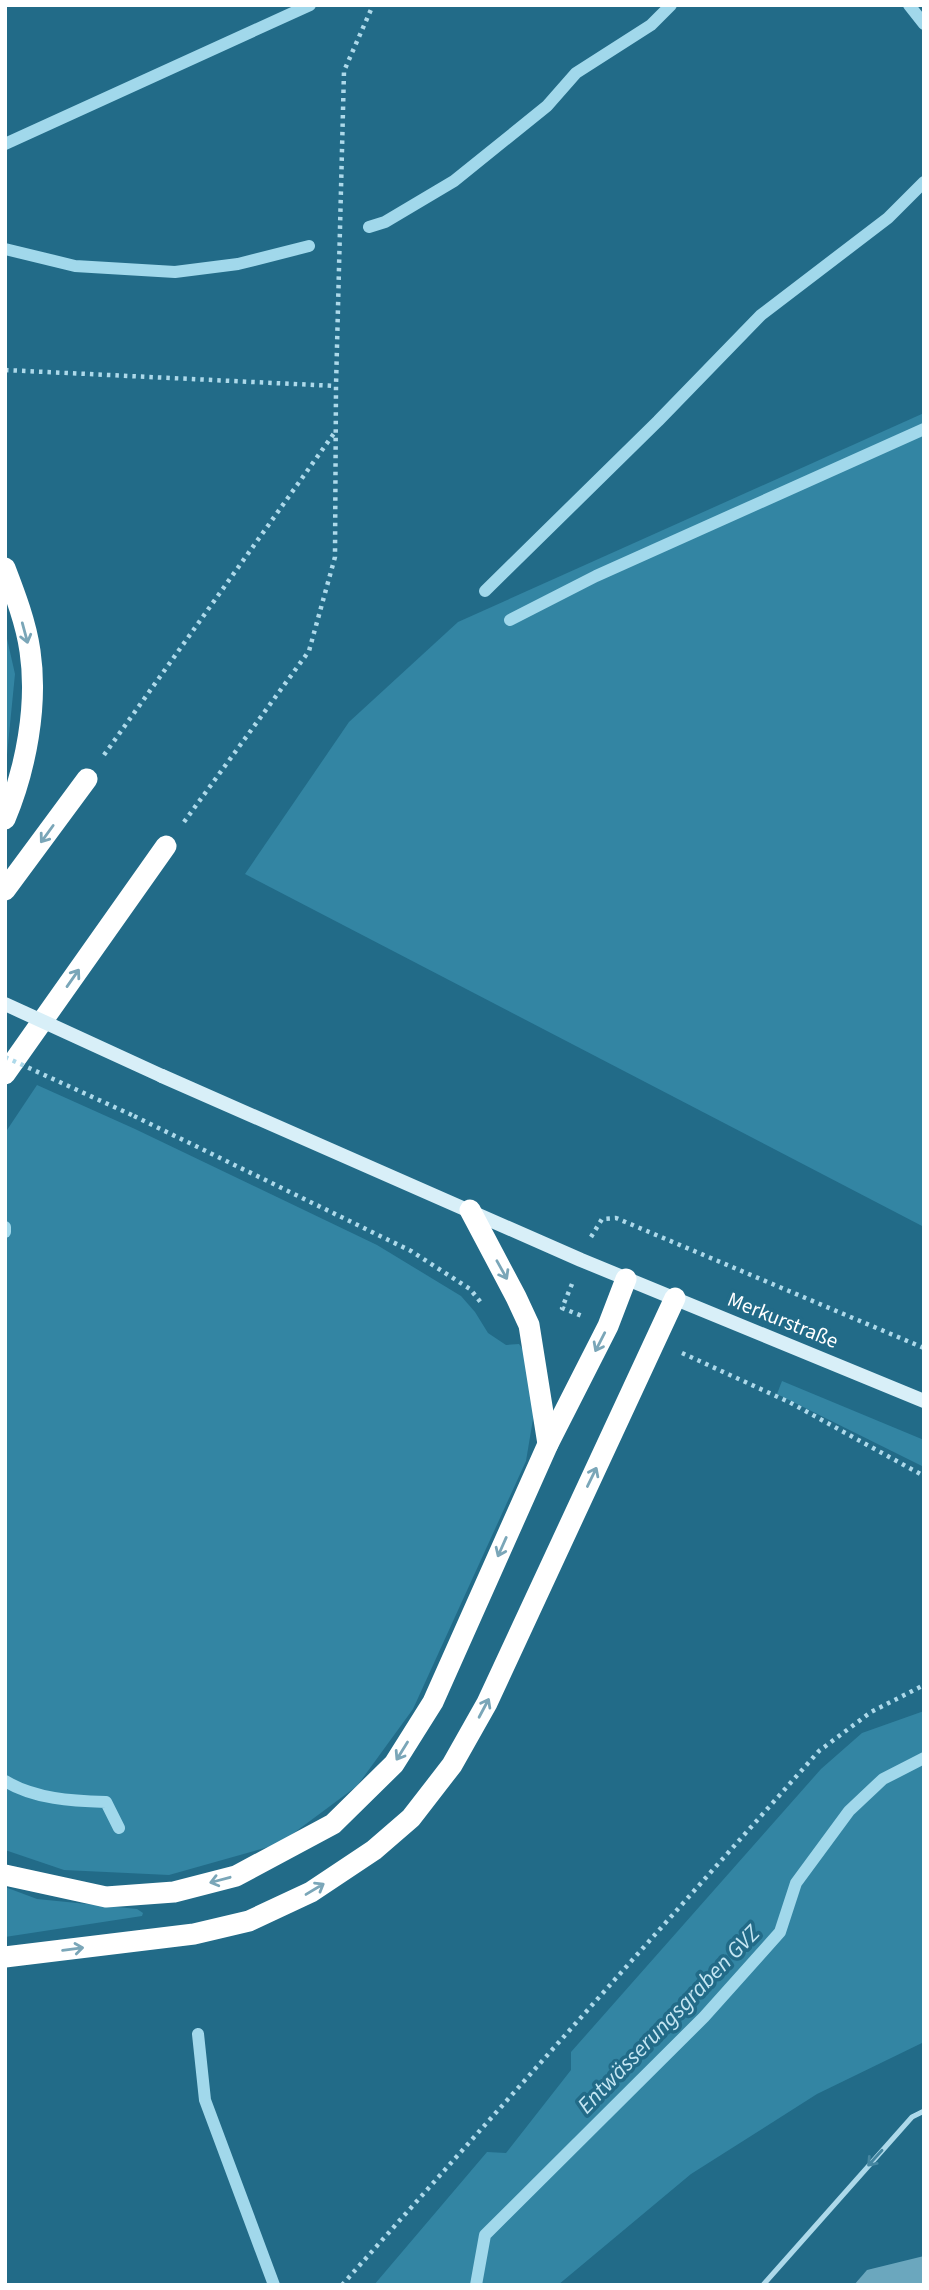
<svg xmlns="http://www.w3.org/2000/svg" width="929" height="2290" font-family="'Source Sans 3',sans-serif">
  <style>
    .green { fill: #3385a3 }
    .lines { fill: none; stroke-linecap: round; stroke-linejoin: round }
    .stream { stroke: #a1d8eb; stroke-width: 12 }
    .building { fill: #6ba7be }
    .path { stroke: #add9ea; stroke-width: 4.5; stroke-dasharray: 3.5 5; stroke-linecap: butt }
    .lane { stroke: #add9ea; stroke-width: 5 }
    .secondary { stroke: #d8eff8; stroke-width: 14 }
    .highway { stroke: #fff; stroke-width: 21 }
    .path-bridge { stroke: #add9ea; stroke-width: 4.5; stroke-dasharray: 3.5 5; stroke-linecap: butt }
    .secondary-bridge { stroke: #d8eff8; stroke-width: 14 }
    .oneway { stroke: #7aa6b8 }
    .oneway2 { stroke: #4586a0 }
    .labels { text-anchor: middle; stroke-width: 7; stroke-linejoin: round; paint-order: stroke }
    .street-label { font-size: 21px; fill: #fff; stroke: #226b88 }
    .water-label { font-size: 23px; font-style: italic; fill: #c4e6f3; stroke: #226b88 }
  </style>
  <rect width="100%" height="100%" fill="#226b88"/>
  <!-- green -->
  <g class="green">
    <polygon points="924,413 924,1227 245,874 349,722 458,622"/>
    <polygon points="5,630 15,674 5,775"/>
    <polygon points="37,1085 135,1129 377,1245 461,1296 475,1312 488,1333 506,1345 519,1344 528,1357 535,1407 526,1461 413,1709 357,1786 279,1844 169,1875 64,1870 5,1850 5,1133"/>
    <polygon points="782,1381 924,1440 924,1467 777,1394"/>
    <polygon points="924,1711 924,2042 817,2094 691,2174 558,2285 374,2285 487,2152 506,2153 571,2070 571,2052 821,1769 862,1733"/>
    <polygon points="5,1887 37,1899 137,1909 143,1913 142,1916 5,1937"/>
  </g>
  <g class="lines">
    <!-- stream -->
    <g class="stream">
      <polyline points="909,5 924,24"/>
      <polyline points="5,144 310,5"/>
      <polyline points="369,227 385,222 454,181 547,106 576,73 651,25 671,5"/>
      <polyline points="5,249 75,266 175,272 238,264 309,246"/>
      <polyline points="485,591 658,421 761,315 888,218 924,182"/>
      <polyline points="510,620 596,576 924,429"/>
      <polyline points="5,1227 5,1232"/>
      <path d="M5,1781C35,1799 72,1801 106,1802L119,1828"/>
      <polyline points="198,2034 205,2100 274,2285"/>
      <polyline points="476,2285 485,2235 704,2017 780,1932 796,1883 849,1811 883,1779 924,1758"/>
    </g>
  </g>
  <!-- building -->
  <polygon class="building" points="924,2256 924,2285 854,2285 867,2270"/>
  <g class="lines">
    <!-- path -->
    <g class="path">
      <polyline points="5,370 336,386"/>
      <polyline points="104,755 335,432"/>
      <polyline points="184,822 309,651 335,557 336,386 344,71 373,5"/>
      <polyline points="134,1116 411,1251 470,1289 483,1305"/>
      <polyline points="591,1237 602,1219 616,1218 924,1348"/>
      <polyline points="572,1284 562,1308 582,1316"/>
      <polyline points="682,1353 789,1402 924,1476"/>
      <polyline points="342,2285 819,1751 871,1712 924,1685"/>
    </g>
    <!-- lane -->
    <polyline class="lane" points="763,2285 912,2117 924,2111"/>
    <!-- secondary -->
    <polyline class="secondary" points="162,1076 581,1260 924,1401"/>
    <!-- highway -->
    <g class="highway">
      <path d="M5,568C15,594 26,623 30,651C38,705 26,769 5,819"/>
      <polyline points="5,890 87,779"/>
      <polyline points="5,1074 166,846"/>
      <polyline points="470,1210 516,1297 529,1325 548,1444"/>
      <polyline points="5,1875 106,1897 174,1892 236,1876 333,1824 394,1764 433,1702 548,1444 608,1326 626,1279"/>
      <polyline points="5,1957 194,1934 249,1921 311,1892 374,1850 411,1818 452,1765 487,1703 675,1298"/>
    </g>
    <!-- path-bridge -->
    <polyline class="path-bridge" points="5,1057 134,1116"/>
    <!-- secondary-bridge -->
    <polyline class="secondary-bridge" points="5,1004 162,1076"/>
  </g>
  <!-- one-way arrows -->
  <defs><path id="oneway-shaft" d="M-6 0H5M1.5-3L5.5 0L1.5 3" fill="none" stroke-width="1.6" stroke-linecap="round" stroke-linejoin="round" transform="scale(1.75)"/></defs>
  <g class="oneway">
    <use href="#oneway-shaft" transform="translate(25 633) rotate(75)"/>
    <use href="#oneway-shaft" transform="translate(47 834) rotate(126)"/>
    <use href="#oneway-shaft" transform="translate(73 978) rotate(-55)"/>
    <use href="#oneway-shaft" transform="translate(502 1270) rotate(61)"/>
    <use href="#oneway-shaft" transform="translate(600 1342) rotate(117)"/>
    <use href="#oneway-shaft" transform="translate(592 1477) rotate(-64)"/>
    <use href="#oneway-shaft" transform="translate(502 1547) rotate(114)"/>
    <use href="#oneway-shaft" transform="translate(484 1708) rotate(-62)"/>
    <use href="#oneway-shaft" transform="translate(402 1751) rotate(122)"/>
    <use href="#oneway-shaft" transform="translate(220 1880) rotate(165)"/>
    <use href="#oneway-shaft" transform="translate(315 1889) rotate(-31)"/>
    <use href="#oneway-shaft" transform="translate(73 1949) rotate(-7)"/>
  </g>
  <use class="oneway2" href="#oneway-shaft" transform="translate(875 2158) rotate(132)"/>
  <g class="labels">
    <!-- street labels -->
    <g class="street-label">
      <text transform="translate(783 1320) rotate(22)" y="7">Merkurstraße</text>
    </g>
    <!-- water labels -->
    <g class="water-label">
      <text transform="translate(668 2019) rotate(-46)" y="8">Entwässerungsgraben GVZ</text>
    </g>
  </g>
  <!-- border -->
  <rect width="929" height="2290" fill="none" stroke="#ffffff" stroke-width="14"/>
</svg>
